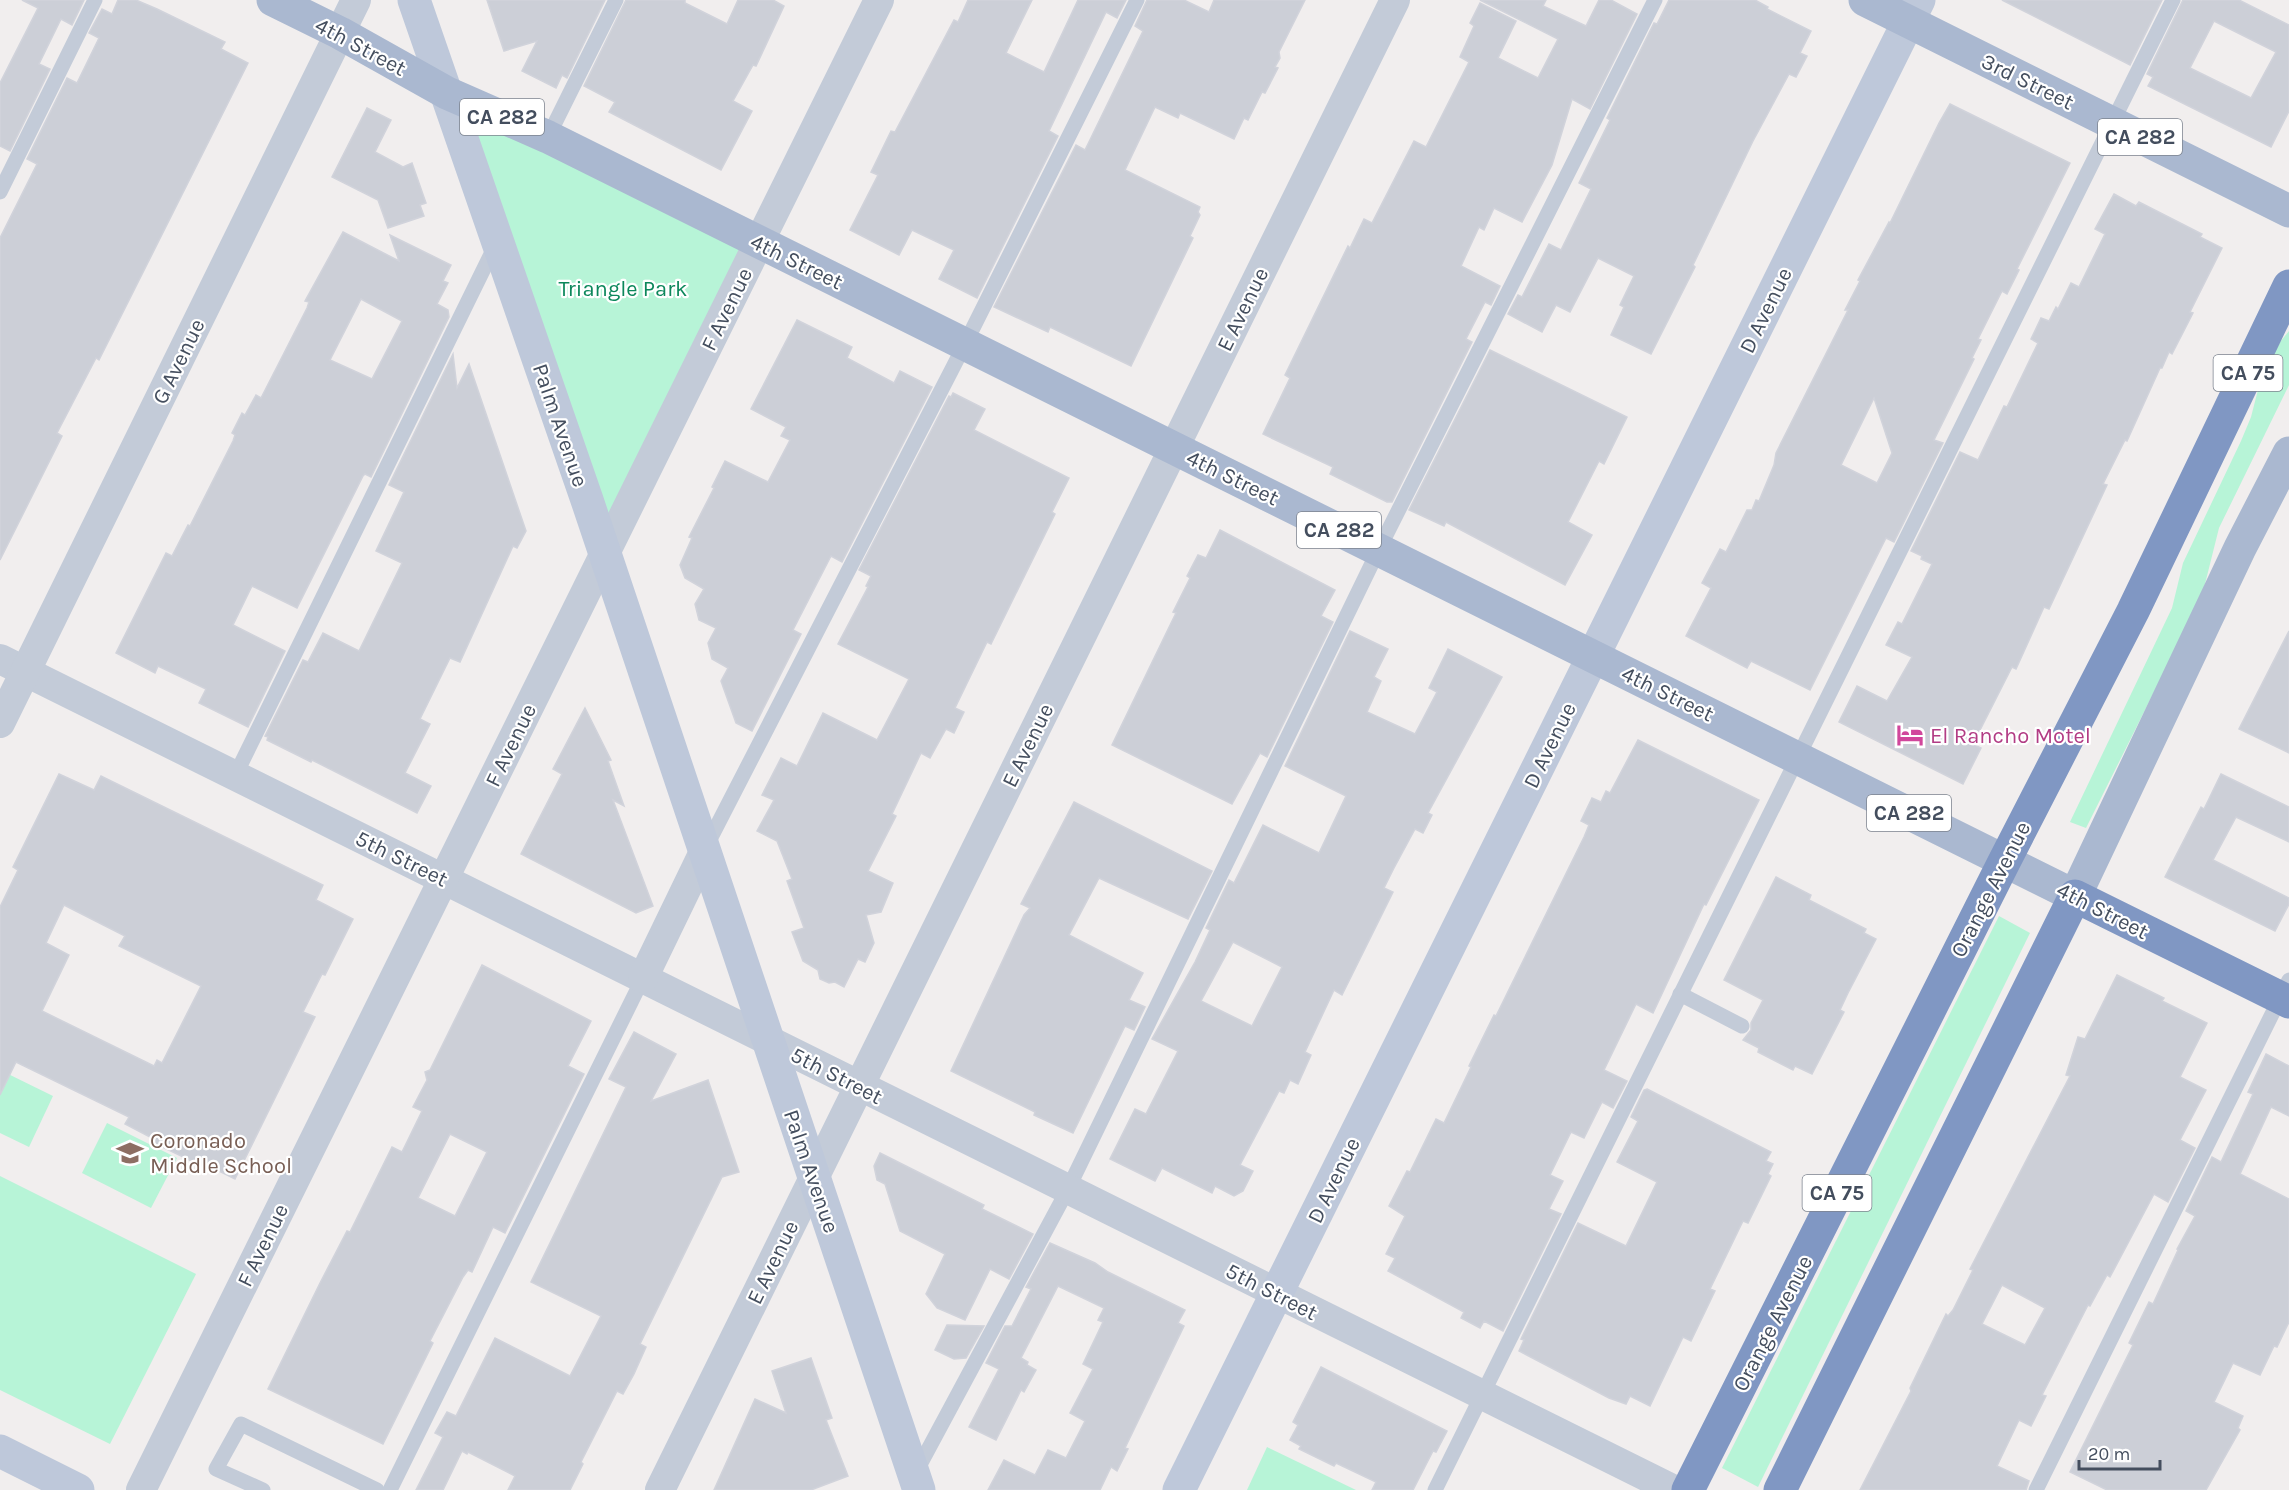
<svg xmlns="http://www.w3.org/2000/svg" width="2289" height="1490" font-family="Karla,sans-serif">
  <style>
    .green { fill: #b7f4d7 }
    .building { fill: #cccfd7; stroke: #d1d3db; stroke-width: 1.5; fill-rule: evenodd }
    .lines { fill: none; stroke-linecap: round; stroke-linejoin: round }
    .lane { stroke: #c3cbd8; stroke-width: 15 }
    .street { stroke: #c3cbd8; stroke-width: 30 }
    .secondary { stroke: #bec8da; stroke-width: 33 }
    .primary { stroke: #aab8d0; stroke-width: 33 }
    .highway { stroke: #8097c3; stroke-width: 33 }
    .labels { text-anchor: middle; stroke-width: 4.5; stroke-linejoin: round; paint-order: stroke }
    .shield { fill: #fff; stroke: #7c838e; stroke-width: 1.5 }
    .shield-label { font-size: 21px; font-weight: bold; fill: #444e5e }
    .street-label { font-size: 22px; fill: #444e5e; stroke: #fff }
    .park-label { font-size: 22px; fill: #0c875b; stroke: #fff }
    .hotel-label { font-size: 22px; fill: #b23c85; stroke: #fff; text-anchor: start }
    .education-label { font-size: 22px; fill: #785e54; stroke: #fff; text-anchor: start }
  </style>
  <rect width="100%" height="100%" fill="#f1eeee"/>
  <!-- green -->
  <g class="green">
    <polygon points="454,93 755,243 607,549"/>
    <polygon points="2289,331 2289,385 2219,528 2202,596 2086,828 2070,822 2172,608 2183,563 2241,441 2251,417 2260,382 2280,342"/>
    <polygon points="1999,916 2030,933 1758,1487 1722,1468"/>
    <polygon points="0,1070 53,1096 29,1147 0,1133"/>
    <polygon points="107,1123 177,1158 151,1208 82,1173"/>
    <polygon points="0,1176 196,1274 110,1444 0,1390"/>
    <polygon points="1267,1447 1356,1490 1247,1490"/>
  </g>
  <!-- building -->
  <g class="building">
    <polygon points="22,0 84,0 72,25 61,19 39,64 50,69 10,151 0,146 0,83 38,8"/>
    <polygon points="118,0 136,0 157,9 225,42 221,49 248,63 99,360 96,358 57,433 62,436 0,560 0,238 37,164 27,159 67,78 77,83 99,38 89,33 102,9 112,14"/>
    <polygon points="487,0 605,0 567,78 562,75 556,88 522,71 537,41 504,51"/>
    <polygon points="626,0 685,0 685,3 727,24 738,0 773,0 784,6 756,66 753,65 733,101 752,111 721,170 609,112 615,102 584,86"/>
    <polygon points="968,0 1032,0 1006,53 1044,72 1078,0 1126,0 1117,18 1106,12 1049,131 1058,136 977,298 939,279 954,250 912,230 899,255 850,230 878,175 871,172 891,131 895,132 954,20 958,22"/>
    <polygon points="1147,0 1184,0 1209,12 1214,0 1305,0 1279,52 1280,58 1275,67 1278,68 1265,93 1262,92 1248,120 1244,118 1234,139 1180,113 1178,118 1155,107 1125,170 1200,207 1198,212 1200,215 1190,236 1193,238 1131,366 1050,327 1048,332 994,307 1076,145 1085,150 1143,31 1135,26"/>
    <polygon points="1480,0 1546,0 1543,6 1586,26 1599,0 1611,0 1637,14 1590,109 1572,99 1552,165 1522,222 1494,208 1484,230 1479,227 1461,266 1500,286 1491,305 1485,302 1466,339 1472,342 1392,502 1387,502 1330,474 1333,467 1263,434 1290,378 1285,375 1348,246 1350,248 1364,219 1372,223 1414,141 1426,147 1469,62 1460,57 1474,26 1470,23 1480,3 1516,21 1498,58 1538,78 1558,39"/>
    <polygon points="1669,0 1755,0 1768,7 1767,9 1811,31 1800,53 1807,56 1796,77 1789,74 1753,141 1693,265 1695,267 1651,354 1611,335 1624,307 1620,305 1634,276 1598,258 1570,312 1556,305 1542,332 1508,314 1518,295 1522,297 1549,244 1561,250 1591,189 1579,183 1610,120 1607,118 1654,23 1657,24"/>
    <polygon points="2002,0 2162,0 2130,65"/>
    <path d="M2183,0H2239L2289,25V111L2271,147L2148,86L2153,77L2147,74ZM2214,21L2276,52L2251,98L2190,68Z"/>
    <path d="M1950,104L2070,163L2017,269L2019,270L2007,294L2002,291L1978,339L1981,340L1972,358L1974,359L1934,440L1943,443L1894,542L1886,538L1810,690L1751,661L1747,668L1686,636L1711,588L1702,583L1720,549L1726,552L1747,510H1752L1756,500L1759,501L1774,465L1776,453L1848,310H1845L1860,281L1858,280L1889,222L1890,223L1939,123ZM1874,398L1892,453L1877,483L1841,465Z"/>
    <polygon points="367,108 391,120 375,152 403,167 412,163 426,203 420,205 424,216 388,228 378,200 332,177"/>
    <polygon points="2114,194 2136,206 2139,202 2202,234 2200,237 2222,248 2190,312 2193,313 2172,354 2169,352 2162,368 2160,368 2127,441 2125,440 2103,484 2107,485 2049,609 2044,607 2016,669 2012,667 1973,744 1981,748 1963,784 1839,722 1857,686 1887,701 1912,657 1886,645 1898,622 1902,624 1932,564 1921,559 1922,556 1911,551 1960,452 1978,460 2004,406 2007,407 2038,343 2031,339 2041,318 2049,321 2056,307 2058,309 2071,283 2079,287 2105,234 2095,229"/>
    <path d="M343,232L399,261L390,235L451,265L443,281L448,283L437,304L448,310L449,317L371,477L365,474L363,476L297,608L252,586L233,625L285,651L248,727L199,703L206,689L158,666L155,673L116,653L166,553L172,556L188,525L190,526L233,441L235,435L232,433L242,413L245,415L256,395L261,398L307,308L309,302L305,301ZM361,299L402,321L372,379L330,360Z"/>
    <polygon points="797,320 852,347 847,358 894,383 900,371 932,387 842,562 831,556 793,630 801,634 752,731 736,723 721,681 728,668 712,659 708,643 716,628 699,620 695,604 704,589 685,578 680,565 692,538 689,537 714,488 712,487 725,461 768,482 790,440 781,436 786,427 751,409"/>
    <polygon points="1490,350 1627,417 1604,464 1599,461 1568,522 1592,535 1565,585 1446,522 1444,526 1409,510"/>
    <polygon points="453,354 457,388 469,364 526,531 517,548 513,546 460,662 450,658 420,719 430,724 405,773 431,786 417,813 312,760 311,762 267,740 268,737 265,736 303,660 308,662 323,633 359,651 402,563 376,551 404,492 389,485"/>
    <polygon points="953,393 985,409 974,430 1069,478 1052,512 1055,514 991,644 987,642 955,708 964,712 954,733 946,729 930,758 921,753 892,814 896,816 868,871 893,883 881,912 866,915 874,943 865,962 858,959 844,987 835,982 829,983 820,979 818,970 803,961 792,932 804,928 787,881 792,879 777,841 757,831 774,800 762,795 781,758 797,766 823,713 877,740 909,679 838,644 868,587 866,586 871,576 859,570 949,396 951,397"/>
    <polygon points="1220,530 1335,590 1321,616 1333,622 1267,757 1260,753 1232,804 1112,745 1173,619 1176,613 1173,612 1190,578 1187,576 1198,555 1206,558"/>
    <path d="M1350,631L1388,649L1374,677L1381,681L1367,712L1415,734L1437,692L1429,688L1448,649L1502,677L1428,813L1432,815L1423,833L1415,829L1394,868L1384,888L1393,892L1342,995L1334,990L1305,1052L1311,1055L1298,1084L1290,1080L1284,1093L1279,1091L1240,1165L1253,1171L1243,1191L1234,1196L1215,1186L1212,1193L1162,1168L1155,1181L1110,1159L1135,1109L1146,1114L1178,1051L1152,1039L1195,962L1210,930L1206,928L1229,880L1234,883L1263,825L1319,853L1346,796L1285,766ZM1233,942L1282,967L1252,1026L1201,1001Z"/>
    <polygon points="2289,631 2289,753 2239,729"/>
    <polygon points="585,708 611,760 608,761 624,806 613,800 653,906 636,913 521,854 562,774 553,769"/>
    <polygon points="1638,740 1759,800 1706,905 1704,904 1653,1013 1636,1004 1604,1070 1627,1081 1613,1108 1602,1102 1584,1138 1571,1132 1550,1175 1563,1181 1549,1209 1561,1214 1503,1331 1484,1321 1480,1328 1461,1318 1464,1312 1388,1271 1395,1258 1386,1254 1405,1216 1389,1206 1407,1171 1410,1172 1436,1119 1444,1123 1471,1067 1469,1066 1494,1015 1496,1016 1584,837 1589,825 1581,821 1592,798 1601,802 1606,791 1610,793"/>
    <path d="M59,774L94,790L101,776L323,885L316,900L353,919L325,975L322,974L303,1012L315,1017L235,1179L215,1169L214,1172L150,1141L152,1138L125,1124L129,1117L16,1062L0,1095V907L18,870L13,867ZM64,905L125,936L119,946L201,986L162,1063L157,1060L154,1066L42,1011L69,955L46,943Z"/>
    <polygon points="2221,774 2289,807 2289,842 2236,817 2213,860 2289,898 2289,904 2275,931 2165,877 2201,807 2204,809"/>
    <polygon points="1074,802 1212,871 1188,919 1099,878 1069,935 1143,973 1129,1000 1145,1007 1134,1030 1125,1026 1073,1133 1034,1115 1035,1112 951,1071 1024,915 1030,908 1021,904"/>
    <polygon points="1776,877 1811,895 1809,900 1866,929 1864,933 1876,939 1848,993 1840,1010 1844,1012 1812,1074 1795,1066 1793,1070 1758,1052 1759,1048 1743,1040 1751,1030 1751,1023 1763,1000 1724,980"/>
    <path d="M482,965L591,1021L568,1066L584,1074L505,1233L493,1227L472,1272L468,1270L463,1277L430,1341L433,1343L383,1444L268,1389L320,1283L347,1231L350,1232L392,1147L402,1152L422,1111L413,1107L427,1080L425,1072L430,1070ZM450,1134L487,1152L455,1216L418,1198Z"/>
    <path d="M2117,975L2164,998L2162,1001L2207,1023L2180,1077L2206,1090L2180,1140L2195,1148L2168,1202L2154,1194L2110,1277L2107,1275L2090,1306L2088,1305L2042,1395L2046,1396L2031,1426L2019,1420L1997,1466L2029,1481L2026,1490H1860L1911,1391L1910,1388L1946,1314L1948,1316L1953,1310L1973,1270L1970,1269L2070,1076L2066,1075L2078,1037L2085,1039ZM2002,1285L2045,1308L2025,1345L1982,1324Z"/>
    <polygon points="634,1032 676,1054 651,1101 708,1080 739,1172 722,1177 640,1344 646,1347 634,1374 623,1394 617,1391 581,1462 583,1464 570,1490 508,1490 515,1476 468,1452 467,1454 462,1451 443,1490 416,1490 443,1437 435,1433 447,1412 456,1416 495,1338 570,1376 601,1316 531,1282 626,1087 609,1079"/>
    <polygon points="2266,1054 2289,1066 2289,1116 2271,1107 2240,1174 2289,1199 2289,1322 2277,1347 2274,1346 2260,1375 2233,1363 2214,1402 2243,1416 2238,1428 2240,1430 2206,1490 2107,1490 2070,1472 2133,1345 2129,1343 2149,1302 2153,1304 2178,1250 2177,1249 2195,1216 2186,1211 2212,1157 2221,1162 2253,1094 2248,1092"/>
    <polygon points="1647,1089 1771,1152 1766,1161 1773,1164 1768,1174 1771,1176 1748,1223 1743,1221 1710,1289 1715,1291 1691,1341 1683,1337 1650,1406 1630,1396 1626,1404 1609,1398 1519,1351 1524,1340 1521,1339 1578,1223 1626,1246 1657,1182 1617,1162 1638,1121 1631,1117 1644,1090"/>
    <polygon points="880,1153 984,1205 982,1209 1033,1234 1009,1279 990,1269 965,1320 937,1308 926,1294 945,1254 900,1231 885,1184 877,1180 874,1166"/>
    <polygon points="1050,1243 1095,1263 1108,1272 1185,1310 1178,1323 1184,1326 1125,1448 1128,1449 1117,1471 1111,1467 1100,1490 988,1490 1004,1460 1035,1475 1048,1450 1066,1458 1085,1421 1070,1413 1093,1369 1083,1364 1103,1322 1098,1320 1104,1308 1058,1286 1021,1358 1028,1362 1027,1365 1036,1370 1024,1392 1021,1390 996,1440 969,1427 999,1369 986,1363 1005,1326 1012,1326 1031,1289 1026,1287"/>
    <polygon points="947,1325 984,1326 966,1358 954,1359 935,1350"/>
    <polygon points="811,1358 832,1418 826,1420 848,1476 811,1490 714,1490 755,1399 786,1413 772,1371"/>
    <polygon points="1321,1367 1447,1431 1436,1452 1433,1451 1413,1490 1372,1490 1376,1482 1336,1463 1334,1466 1299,1449 1301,1446 1290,1440 1298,1425 1293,1422"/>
  </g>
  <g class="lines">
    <!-- lane -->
    <g class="lane">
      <polyline points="548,137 616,0"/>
      <polyline points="0,192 95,0"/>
      <polyline points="235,776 496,244"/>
      <polyline points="706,847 965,344 1137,0"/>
      <polyline points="1680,994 1742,1026"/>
      <polyline points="915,1474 1068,1189 1379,549 1655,0"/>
      <polyline points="263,1490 216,1469 241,1424 377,1490"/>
      <polyline points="390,1490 643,978"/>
      <polyline points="1435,1490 2173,0"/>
      <polyline points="2036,1490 2289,980"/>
    </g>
    <!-- street -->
    <g class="street">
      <polyline points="0,659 1674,1490"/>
      <polyline points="0,723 356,0"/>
      <polyline points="643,978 704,852"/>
      <polyline points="141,1490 879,0"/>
      <polyline points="660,1490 1395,0"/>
    </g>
    <!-- secondary -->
    <g class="secondary">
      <polyline points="414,0 587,500 919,1490"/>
      <polyline points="0,1451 78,1490"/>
      <polyline points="1179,1490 1919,0"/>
    </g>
    <!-- primary -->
    <g class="primary">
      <polyline points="273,0 340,33 447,93 548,137 2075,896 2240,548 2289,453"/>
      <polyline points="1865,0 2289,211"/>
    </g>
    <!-- highway -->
    <g class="highway">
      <polyline points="1688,1490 2005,860 2133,611 2289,286"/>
      <polyline points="1780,1490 2075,896 2289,1002"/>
    </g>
  </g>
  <!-- icons -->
  <defs>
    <symbol id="hotel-bare" viewBox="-9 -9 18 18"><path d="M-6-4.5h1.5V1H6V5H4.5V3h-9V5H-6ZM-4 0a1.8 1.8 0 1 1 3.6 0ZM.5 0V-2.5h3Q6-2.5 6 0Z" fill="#d1479c" stroke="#fff" stroke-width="2.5" paint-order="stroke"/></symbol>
    <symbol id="school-bare" viewBox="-9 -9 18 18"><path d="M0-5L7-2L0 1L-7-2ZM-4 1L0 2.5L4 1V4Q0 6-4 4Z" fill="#8d6e63" stroke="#fff" stroke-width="2.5" paint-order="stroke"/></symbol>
  </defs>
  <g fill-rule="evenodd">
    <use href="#hotel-bare" x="1891" y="716" width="38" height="38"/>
    <use href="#school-bare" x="111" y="1134" width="38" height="38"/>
  </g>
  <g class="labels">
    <!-- shield labels -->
    <g class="shield">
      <rect x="460" y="99" width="84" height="36" rx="4.5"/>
      <rect x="2098" y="119" width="84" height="36" rx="4.5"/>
      <rect x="2213.5" y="355" width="69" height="36" rx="4.5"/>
      <rect x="1297" y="512" width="84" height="36" rx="4.5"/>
      <rect x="1867" y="795" width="84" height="36" rx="4.5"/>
      <rect x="1802.5" y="1175" width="69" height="36" rx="4.5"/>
    </g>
    <g class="shield-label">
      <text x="502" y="124">CA 282</text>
      <text x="2140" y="144">CA 282</text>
      <text x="2248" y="380">CA 75</text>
      <text x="1339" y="537">CA 282</text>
      <text x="1909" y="820">CA 282</text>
      <text x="1837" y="1200">CA 75</text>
    </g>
    <!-- street labels -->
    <g class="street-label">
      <text transform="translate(361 46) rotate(28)" y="8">4th Street</text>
      <text transform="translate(2028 81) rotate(26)" y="8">3rd Street</text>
      <text transform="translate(797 261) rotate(26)" y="8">4th Street</text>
      <text transform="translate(726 309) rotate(-64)" y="8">F Avenue</text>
      <text transform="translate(1242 309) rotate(-64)" y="8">E Avenue</text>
      <text transform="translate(1765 310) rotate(-64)" y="8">D Avenue</text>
      <text transform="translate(178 361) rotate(-64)" y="8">G Avenue</text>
      <text transform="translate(561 425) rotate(71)" y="8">Palm Avenue</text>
      <text transform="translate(1233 477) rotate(26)" y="8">4th Street</text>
      <text transform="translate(1668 693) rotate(26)" y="8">4th Street</text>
      <text transform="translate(510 745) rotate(-64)" y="8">F Avenue</text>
      <text transform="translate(1027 745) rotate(-64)" y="8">E Avenue</text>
      <text transform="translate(1549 745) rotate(-64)" y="8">D Avenue</text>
      <text transform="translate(402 858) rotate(26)" y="8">5th Street</text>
      <text transform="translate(1990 889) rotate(-63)" y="8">Orange Avenue</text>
      <text transform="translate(2103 910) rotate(27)" y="8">4th Street</text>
      <text transform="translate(837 1075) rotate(27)" y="8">5th Street</text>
      <text transform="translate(812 1171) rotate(71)" y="8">Palm Avenue</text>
      <text transform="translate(1333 1180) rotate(-64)" y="8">D Avenue</text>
      <text transform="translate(262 1245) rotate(-64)" y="8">F Avenue</text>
      <text transform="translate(772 1262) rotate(-64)" y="8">E Avenue</text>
      <text transform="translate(1272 1291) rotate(27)" y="8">5th Street</text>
      <text transform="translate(1772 1323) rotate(-63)" y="8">Orange Avenue</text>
    </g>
    <!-- park labels -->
    <g class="park-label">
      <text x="623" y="296">Triangle Park</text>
    </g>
    <!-- hotel labels -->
    <g class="hotel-label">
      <text x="1930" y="743">El Rancho Motel</text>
    </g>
    <!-- education labels -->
    <g class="education-label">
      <text x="150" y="1148">Coronado<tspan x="150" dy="25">Middle School</tspan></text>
    </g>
  </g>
  <!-- scale -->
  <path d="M2079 1460v9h81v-9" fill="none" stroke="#444e5e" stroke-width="3"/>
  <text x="2088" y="1460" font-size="18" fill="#444e5e" stroke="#ffffff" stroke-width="4.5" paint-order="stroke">20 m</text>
</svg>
